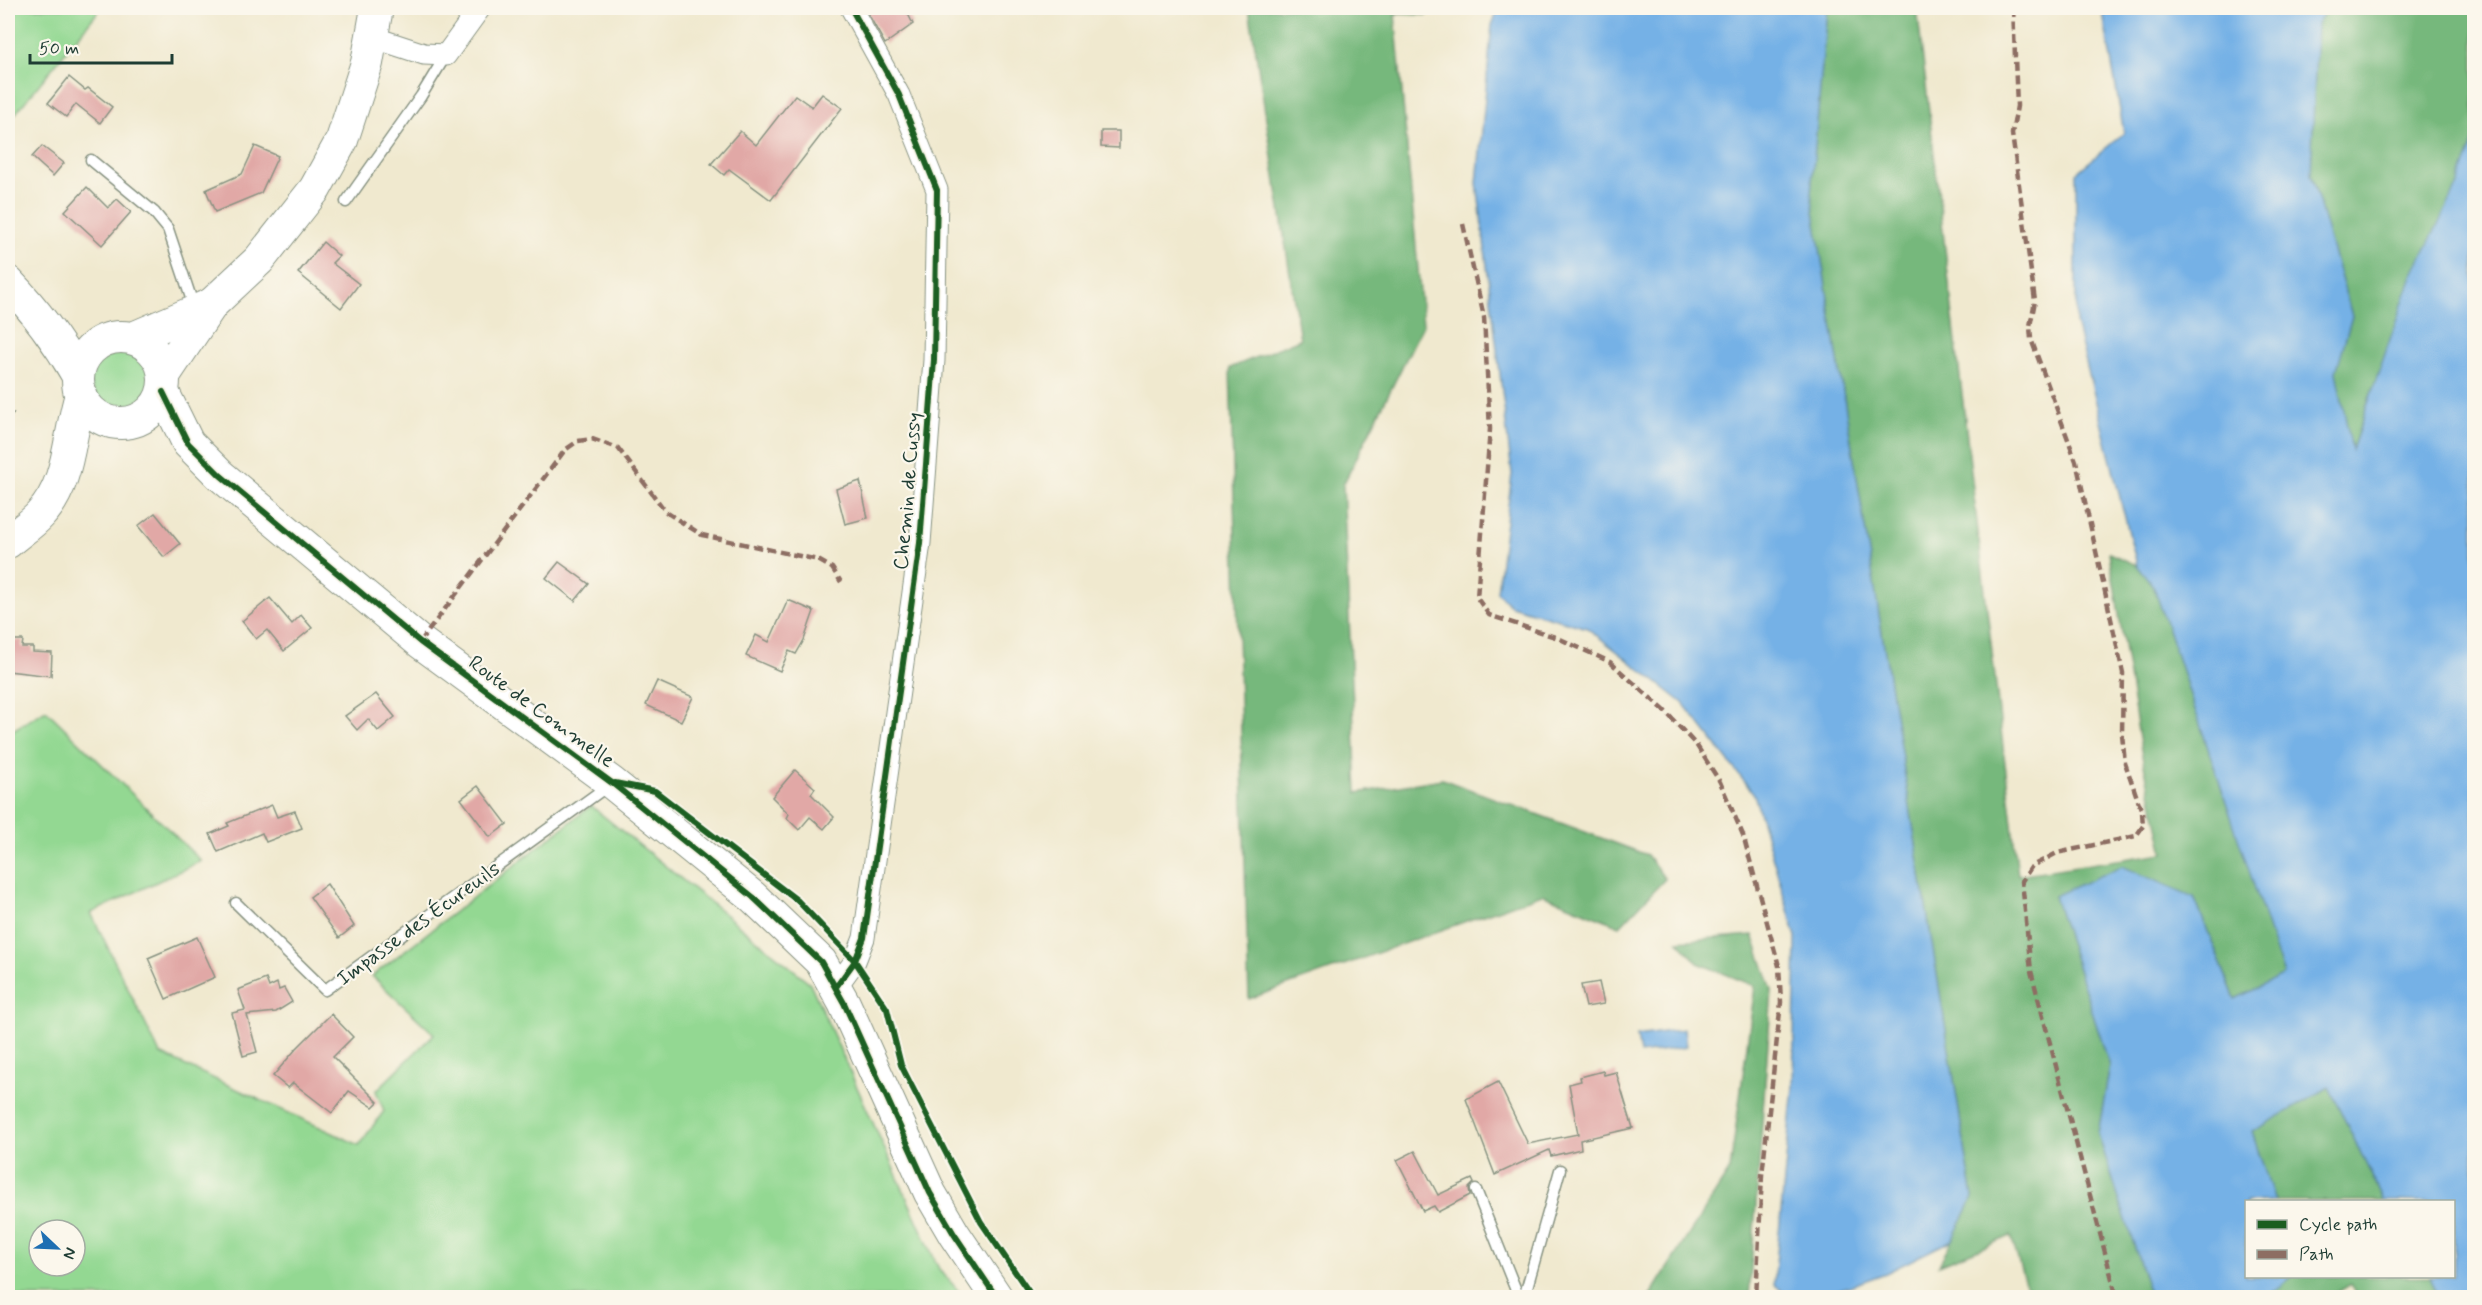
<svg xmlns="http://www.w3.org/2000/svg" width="2482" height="1305" font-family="Mynerve,sans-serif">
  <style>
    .green { fill: #93d892; stroke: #598a63; stroke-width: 1.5; fill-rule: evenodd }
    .forest { fill: #76b87c; stroke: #4a7a58; stroke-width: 1.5 }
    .water { fill: #74b1e6; stroke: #4a778d; stroke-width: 1.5 }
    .building { fill: #e1a8a6 }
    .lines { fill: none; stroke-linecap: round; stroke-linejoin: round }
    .lane-casing { stroke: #889382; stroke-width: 13 }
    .street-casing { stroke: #889382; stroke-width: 23 }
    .secondary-casing { stroke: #889382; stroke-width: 34 }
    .path { stroke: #889382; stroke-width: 4; stroke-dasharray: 1.5 4.5; stroke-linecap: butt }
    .lane { stroke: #fff; stroke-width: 10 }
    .street { stroke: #fff; stroke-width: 21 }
    .secondary { stroke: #fff; stroke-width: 32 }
    .quiet { stroke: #8d6e63; stroke-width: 4.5; stroke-dasharray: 9 4.5; stroke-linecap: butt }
    .cycleway-casing { stroke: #fbf7ec; stroke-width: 10 }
    .cycleway { stroke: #1b5e20; stroke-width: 6 }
    .labels { text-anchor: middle; stroke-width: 4.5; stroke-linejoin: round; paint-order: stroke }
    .street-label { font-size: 21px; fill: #1f3d34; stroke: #fbf7ec }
  </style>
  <rect width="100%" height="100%" fill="#fbf7ec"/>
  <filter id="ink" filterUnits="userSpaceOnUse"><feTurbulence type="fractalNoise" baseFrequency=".0167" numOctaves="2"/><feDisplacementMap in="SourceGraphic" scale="12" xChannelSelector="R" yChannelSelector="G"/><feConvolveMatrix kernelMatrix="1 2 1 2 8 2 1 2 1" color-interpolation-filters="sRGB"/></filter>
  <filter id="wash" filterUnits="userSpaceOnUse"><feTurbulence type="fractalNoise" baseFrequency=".008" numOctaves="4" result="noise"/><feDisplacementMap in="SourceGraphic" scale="24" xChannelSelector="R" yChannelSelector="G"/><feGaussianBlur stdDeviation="1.35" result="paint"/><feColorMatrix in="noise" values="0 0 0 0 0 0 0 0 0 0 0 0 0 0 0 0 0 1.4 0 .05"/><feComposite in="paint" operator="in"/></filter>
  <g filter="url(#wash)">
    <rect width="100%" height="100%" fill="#f0e9cf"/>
    <!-- green -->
    <g class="green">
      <polygon points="8,8 101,8 8,123"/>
      <circle cx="121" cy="375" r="32"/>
      <path d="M46,710L201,861L91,913L160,1054L359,1145L384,1111L376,1091L434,1034L372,976L591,806L810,983L939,1269L964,1297H8V733ZM39,1230H75V1266H39Z"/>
    </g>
    <!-- forest -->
    <g class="forest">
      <polygon points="1249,8 1436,8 1427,15 1395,14 1423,325 1343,485 1357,793 1442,779 1647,855 1665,879 1620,926 1542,894 1249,999 1230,368 1300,339"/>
      <polygon points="1827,8 1917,8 2018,875 2164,853 2142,756 2109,553 2137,565 2154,587 2285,976 2235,999 2194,897 2054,896 2110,1066 2098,1134 2151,1297 2029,1297 2011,1236 1939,1265 1973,1198 1811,193"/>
      <polygon points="2328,8 2474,8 2474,139 2457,187 2370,396 2352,451 2335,372 2352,316 2311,175 2317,23"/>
      <polygon points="1753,935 1772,990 1749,1297 1649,1297 1730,1170 1755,986 1698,963 1678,941"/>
      <polygon points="2329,1087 2384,1201 2275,1201 2251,1132"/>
      <polygon points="2292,1276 2430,1277 2438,1297 2357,1297 2350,1284 2329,1297 2267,1298"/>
    </g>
    <!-- water -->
    <g class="water">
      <polygon points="1499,8 1827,8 1811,193 1973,1198 1952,1240 1886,1273 1819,1297 1789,1297 1774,1284 1793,1087 1796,937 1754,794 1683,703 1587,628 1511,606 1497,592 1512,474 1477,183 1492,25"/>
      <polygon points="2102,8 2328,8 2317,23 2311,175 2352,316 2336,372 2352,450 2411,278 2457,187 2474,139 2474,1297 2438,1297 2430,1277 2454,1276 2454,1202 2384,1201 2329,1087 2252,1132 2275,1201 2246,1202 2246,1276 2292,1277 2267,1297 2151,1297 2098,1134 2110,1066 2054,896 2122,866 2194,897 2235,999 2284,975 2154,587 2137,565 2076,323 2076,173 2124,133"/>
      <polygon points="1684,1029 1686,1047 1640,1054 1637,1036"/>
    </g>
    <g id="blocks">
      <!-- building -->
      <g class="building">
        <polygon points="865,8 905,8 913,24 885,44"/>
        <polygon points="69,77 85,90 88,88 112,107 100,123 76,104 66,117 48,103"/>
        <polygon points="822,94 842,108 771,200 729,169 724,175 711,164 740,131 756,145 795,95 812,107"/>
        <polygon points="1101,131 1119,131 1119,148 1101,147"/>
        <polygon points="42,146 64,163 53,176 32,157"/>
        <polygon points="255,146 278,156 261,193 215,212 206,190 242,174"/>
        <polygon points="87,187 108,208 117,199 131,212 102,245 65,211"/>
        <polygon points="323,242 339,256 332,263 359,284 341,308 298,273"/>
        <polygon points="860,481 868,518 845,524 836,489"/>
        <polygon points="155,513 180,544 164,557 138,526"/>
        <polygon points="559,562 589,584 575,601 546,578"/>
        <polygon points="270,598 292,624 301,615 312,628 284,651 267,630 256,639 242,621"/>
        <polygon points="788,600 814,611 804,640 796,654 789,651 780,671 746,656 756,635 769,642"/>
        <polygon points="8,640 23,640 22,647 33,647 33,652 52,653 51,676 8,671"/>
        <polygon points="657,681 693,697 681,721 646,705"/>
        <polygon points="376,694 395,717 378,731 368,719 357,730 345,716"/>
        <polygon points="795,770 815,788 811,794 834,817 824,829 810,817 799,830 787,818 789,814 772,797"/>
        <polygon points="478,786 507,824 490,837 461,799"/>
        <polygon points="272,805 277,817 295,811 302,828 266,842 262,833 218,852 210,834 229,826 227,823"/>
        <polygon points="327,884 354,926 339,938 310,897"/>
        <polygon points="197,937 215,977 166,999 148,958"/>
        <polygon points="266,979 269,987 277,983 279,990 284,988 292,1002 276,1012 247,1015 257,1052 243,1056 232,1013 245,1010 238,990"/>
        <polygon points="1599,982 1604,1004 1586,1007 1581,985"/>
        <polygon points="331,1014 353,1037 333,1057 378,1102 373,1107 349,1091 332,1113 293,1083 288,1088 273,1076 296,1049"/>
        <polygon points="1603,1071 1604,1075 1616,1072 1633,1128 1580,1140 1581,1149 1551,1156 1549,1150 1495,1175 1466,1099 1498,1082 1528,1144 1578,1134 1569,1084 1581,1081 1580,1077"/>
        <polygon points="1415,1151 1438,1195 1472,1179 1474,1183 1469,1188 1470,1195 1438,1212 1434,1206 1423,1211 1397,1160"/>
      </g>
    </g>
  </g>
  <g filter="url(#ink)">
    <use href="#blocks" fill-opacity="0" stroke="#889382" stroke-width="1.5"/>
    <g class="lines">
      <defs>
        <g id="lane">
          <polyline points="91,160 154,212 168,229 195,310"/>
          <polyline points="346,202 421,96 446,55"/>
          <polyline points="236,903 325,990 609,785"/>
          <polyline points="1476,1190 1519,1298"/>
          <polyline points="1524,1298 1560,1170"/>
        </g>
        <g id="street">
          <polyline points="372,37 424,54 446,55 480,8"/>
          <polyline points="836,987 855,961 864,938 920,543 934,360 937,190 899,95 851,8"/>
        </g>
        <g id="secondary">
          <path d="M8,282C36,311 58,341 78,376"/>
          <circle cx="121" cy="380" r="43"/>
          <polyline points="133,338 212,304"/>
          <polyline points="165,374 212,304 259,260 315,189 342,140 367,63 377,8"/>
          <polyline points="163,392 188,443 220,475 420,642 612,783 753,897 821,962 844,1003 930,1193 954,1234 997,1298"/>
          <path d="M8,542C18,533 31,525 40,515C71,482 68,435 81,395"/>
        </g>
      </defs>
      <!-- lane casing -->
      <use href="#lane" class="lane-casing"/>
      <!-- street casing -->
      <use href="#street" class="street-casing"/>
      <!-- secondary casing -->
      <use href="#secondary" class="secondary-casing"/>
      <!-- path -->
      <g class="path">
        <polyline points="8,409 16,417"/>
        <polyline points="785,890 829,933"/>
        <polyline points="866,978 887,1009 900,1062"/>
        <polyline points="924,1115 981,1222 1033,1298"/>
      </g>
      <!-- lane -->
      <use href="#lane" class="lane"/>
      <!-- street -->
      <use href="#street" class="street"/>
      <!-- secondary -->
      <use href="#secondary" class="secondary"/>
      <!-- quiet -->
      <g class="quiet">
        <polyline points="2013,8 2017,106 2012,134 2035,301 2030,326 2031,339 2076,461 2123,673 2122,734 2125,763 2142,812 2143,826 2136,836 2057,853 2032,866 2022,881 2031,971 2117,1298"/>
        <polyline points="1463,224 1484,317 1490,429 1477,598 1489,615 1558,638 1610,662 1664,710 1697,746 1720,782 1743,835 1779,966 1781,1002 1762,1175 1756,1298"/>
        <polyline points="420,642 565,450 578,441 592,439 618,448 666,512 702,535 818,560 832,568 841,582"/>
      </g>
      <defs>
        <g id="cycleway">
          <polyline points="163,392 188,443 220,475 420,642 612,783 753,897 821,962 844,1003 930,1193 954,1234 997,1298"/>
          <polyline points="615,783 655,791 798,901 855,961 887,1009 901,1065 981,1222 1033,1298"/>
          <polyline points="836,987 855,961 864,938 920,543 934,360 937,190 899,95 851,8"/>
        </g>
      </defs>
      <!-- cycleway casing -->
      <use href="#cycleway" class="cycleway-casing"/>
      <!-- cycleway -->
      <use href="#cycleway" class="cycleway"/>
    </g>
  </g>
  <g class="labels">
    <!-- street labels -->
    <g class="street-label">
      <text transform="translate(907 491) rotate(-85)" y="7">Chemin de Cussy</text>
      <text transform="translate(542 711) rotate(36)" y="7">Route de Commelle</text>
      <text transform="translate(418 923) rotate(-36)" y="7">Impasse des Écureuils</text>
    </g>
  </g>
  <!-- margin -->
  <rect width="2482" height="1305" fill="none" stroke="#fbf7ec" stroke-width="30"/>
  <!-- legend -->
  <rect x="2245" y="1200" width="210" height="78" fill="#fbf7ec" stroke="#a3ada2" stroke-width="1.5"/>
  <rect x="2257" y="1220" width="30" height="9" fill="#1b5e20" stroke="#a3ada2" stroke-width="1.5"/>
  <text x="2299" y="1230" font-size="18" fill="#1f3d34">Cycle path</text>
  <rect x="2257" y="1250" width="30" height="9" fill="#8d6e63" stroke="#a3ada2" stroke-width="1.5"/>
  <text x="2299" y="1260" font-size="18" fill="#1f3d34">Path</text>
  <!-- north arrow -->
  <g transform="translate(57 1248) rotate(113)"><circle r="28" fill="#fbf7ec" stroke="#a3ada2" stroke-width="1.5"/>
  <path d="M0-4.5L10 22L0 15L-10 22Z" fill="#1f6fb2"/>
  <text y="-9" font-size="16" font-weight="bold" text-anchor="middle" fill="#1f3d34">N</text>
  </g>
  <!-- scale -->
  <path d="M30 54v9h142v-9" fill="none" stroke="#1f3d34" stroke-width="3"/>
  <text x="39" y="54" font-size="18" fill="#1f3d34" stroke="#fbf7ec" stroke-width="4.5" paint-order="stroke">50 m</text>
</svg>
